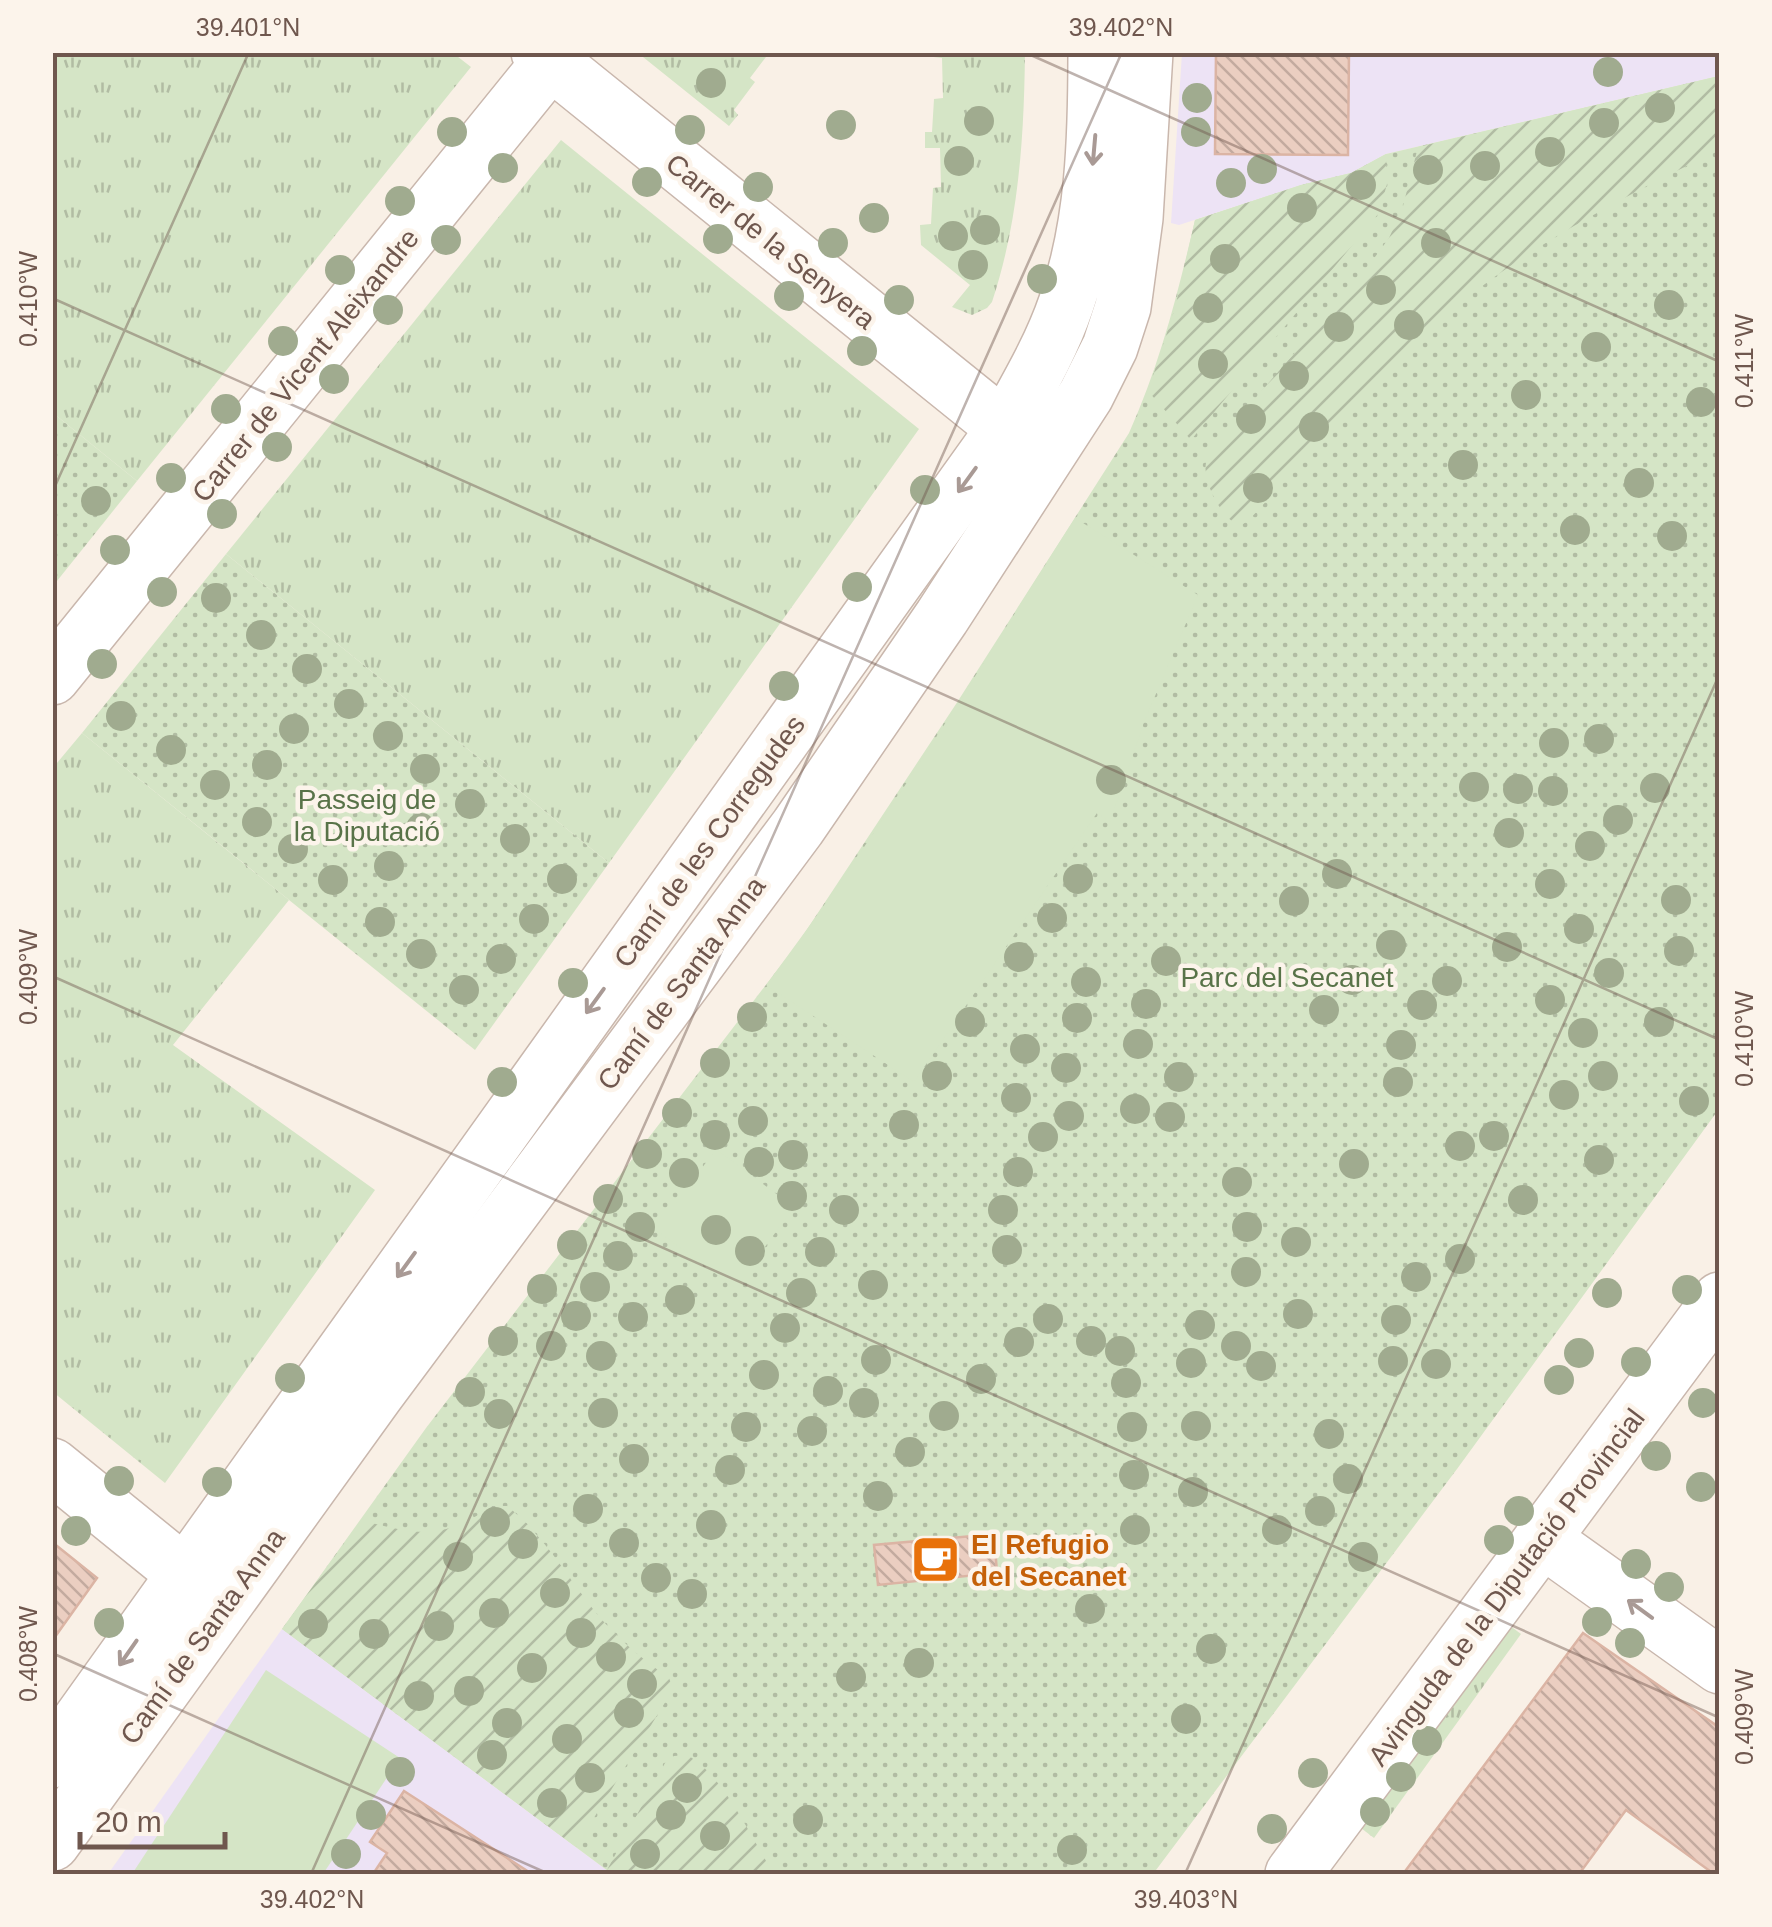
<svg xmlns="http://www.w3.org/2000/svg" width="1772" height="1927" font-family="Helvetica,sans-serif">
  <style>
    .education { fill: #ede3f5 }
    .grass { fill: url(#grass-tufts) }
    .park { fill: url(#park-dots) }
    .garden { fill: url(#garden-furrows) }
    .pitch { fill: #d5e5c6 }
    .building { fill: url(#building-back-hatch); stroke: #dbb4a4; stroke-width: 2.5 }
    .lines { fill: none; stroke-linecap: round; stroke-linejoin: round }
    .minor-casing { stroke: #c9b7ad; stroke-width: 58 }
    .minor { stroke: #fff; stroke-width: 55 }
    .tree { fill: #a0ab8f }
    .oneway { stroke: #a99a95 }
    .ticks { fill: none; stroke: #6f574e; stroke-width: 2.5; stroke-opacity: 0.45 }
    .labels { text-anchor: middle; stroke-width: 9; stroke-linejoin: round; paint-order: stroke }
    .street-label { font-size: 28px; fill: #6f574e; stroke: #fcf4eb }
    .park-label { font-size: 28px; fill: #587348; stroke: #fcf4eb }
    .food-label { font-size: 28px; font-weight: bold; fill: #c56008; stroke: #fcf4eb; text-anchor: start }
    .neatline { fill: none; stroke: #6f574e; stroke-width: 4 }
    .ticks-label { font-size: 25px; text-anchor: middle; fill: #6f574e }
  </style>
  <defs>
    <pattern id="grass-tufts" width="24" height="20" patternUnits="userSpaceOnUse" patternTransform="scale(2.5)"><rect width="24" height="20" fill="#d5e5c6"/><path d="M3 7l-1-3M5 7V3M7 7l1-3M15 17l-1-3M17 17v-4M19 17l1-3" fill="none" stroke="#b1bca3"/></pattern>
    <pattern id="park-dots" width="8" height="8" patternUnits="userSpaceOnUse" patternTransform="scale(2.5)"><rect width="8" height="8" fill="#d5e5c6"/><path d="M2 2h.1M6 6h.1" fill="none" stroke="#b1bca3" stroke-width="1.8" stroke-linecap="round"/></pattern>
    <pattern id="garden-furrows" width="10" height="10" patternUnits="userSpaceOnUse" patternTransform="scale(2.5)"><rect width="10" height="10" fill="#d5e5c6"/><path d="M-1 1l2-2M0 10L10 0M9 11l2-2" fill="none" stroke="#b1bca3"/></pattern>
    <pattern id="building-back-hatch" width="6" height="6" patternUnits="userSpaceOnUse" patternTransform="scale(2.5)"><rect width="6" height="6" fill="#ebcec1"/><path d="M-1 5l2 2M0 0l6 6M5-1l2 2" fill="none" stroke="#c3aa9f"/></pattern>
  </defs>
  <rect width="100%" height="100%" fill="#f9f0e6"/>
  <!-- education -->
  <g class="education">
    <polygon points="1182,53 1719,53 1719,76 1386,154 1351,173 1301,185 1179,225 1171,223"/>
    <polygon points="282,1629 612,1874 108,1874"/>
  </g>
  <!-- grass -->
  <g class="grass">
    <polygon points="453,53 471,67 137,481 53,413 53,53"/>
    <polygon points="638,53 769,53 750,78 755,82 734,110 738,115 729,126"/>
    <path d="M925,53H1025C1024,138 1019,220 992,302L987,308L972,315L952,307L970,285L921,245L920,225L931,224L933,188L941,187L940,148H925V132H932L934,99L943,98L942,58L925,56Z"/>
    <polygon points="561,140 919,429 609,863 226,554"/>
    <polygon points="82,733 289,900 173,1045 375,1190 165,1483 53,1392 52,769"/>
    <polygon points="1505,1622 1521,1634 1374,1838 1357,1825"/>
  </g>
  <!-- park -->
  <g class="park">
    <path d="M1719,76V1109L1457,1469L1153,1874H612L282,1629L426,1428L798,943L956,704L1129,433C1160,364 1178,293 1195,220L1301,185L1351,173L1386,154Z"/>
    <polygon points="53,413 137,481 53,586"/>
    <polygon points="226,554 609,863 475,1050 82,733"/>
  </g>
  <!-- garden -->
  <g class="garden">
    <path d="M1719,76V150C1641,188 1565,227 1493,278C1400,345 1326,436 1249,520L1240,526C1223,520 1202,482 1206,463C1206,460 1212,449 1213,447L1358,280L1389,238L1402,210L1418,147Z"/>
    <polygon points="1386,154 1387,184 1379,213 1191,440 1148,391 1175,308 1195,220 1301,185 1351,173"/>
    <path d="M492,1506H507C543,1535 565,1573 593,1609C615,1637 641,1658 669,1678L672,1686L669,1696L576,1847L282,1629L361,1520C417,1535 441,1541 492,1506Z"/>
    <path d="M687,1755C723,1774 751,1838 774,1874H612L607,1870L665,1763L674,1756Z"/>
  </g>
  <!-- pitch -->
  <g class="pitch">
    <path d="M1075,518L1198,595L1144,722L1110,822L1097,813L914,1082L766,985C878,836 975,675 1075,518Z"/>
    <polygon points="716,1149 794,1207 735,1288 656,1230"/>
    <polygon points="266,1670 400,1758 323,1874 132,1874"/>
  </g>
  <!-- building -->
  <g class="building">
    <polygon points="1216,52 1349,52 1348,155 1215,154"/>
    <polygon points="994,1534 997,1573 878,1585 874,1545"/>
    <polygon points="52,1542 97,1578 52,1641"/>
    <polygon points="1583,1633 1720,1728 1720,1874 1714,1874 1626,1810 1579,1874 1403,1874"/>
    <polygon points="404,1791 532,1874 373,1874 387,1853 370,1842"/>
  </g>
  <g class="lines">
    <defs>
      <g id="minor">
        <polyline points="539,52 1005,428"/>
        <polyline points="52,677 558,52"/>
        <polyline points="52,1466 185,1574"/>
        <polyline points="1542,1539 1720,1666"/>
        <path d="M52,1760L1005,428C1027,388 1051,348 1066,304C1094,223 1096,137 1096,52"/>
        <polyline points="52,1843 376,1394 798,827 942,617 1086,395 1110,347 1123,307 1135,218 1145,52"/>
        <polyline points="1293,1874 1720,1300"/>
      </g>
    </defs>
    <!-- minor casing -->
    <use href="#minor" class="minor-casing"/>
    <!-- minor -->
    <use href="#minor" class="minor"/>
  </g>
  <!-- trees -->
  <g class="tree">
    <circle cx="1608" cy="72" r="15"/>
    <circle cx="711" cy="83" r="15"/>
    <circle cx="1197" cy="98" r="15"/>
    <circle cx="1660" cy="108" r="15"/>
    <circle cx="979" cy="121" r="15"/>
    <circle cx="1604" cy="123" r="15"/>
    <circle cx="841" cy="125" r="15"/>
    <circle cx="690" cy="130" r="15"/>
    <circle cx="452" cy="132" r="15"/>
    <circle cx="1196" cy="132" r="15"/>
    <circle cx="1550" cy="152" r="15"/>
    <circle cx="959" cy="161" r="15"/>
    <circle cx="1485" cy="166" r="15"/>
    <circle cx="503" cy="168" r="15"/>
    <circle cx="1262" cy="169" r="15"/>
    <circle cx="1428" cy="170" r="15"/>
    <circle cx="647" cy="182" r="15"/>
    <circle cx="1231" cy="183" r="15"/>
    <circle cx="1361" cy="185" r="15"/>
    <circle cx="758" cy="187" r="15"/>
    <circle cx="400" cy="201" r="15"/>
    <circle cx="1302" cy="208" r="15"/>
    <circle cx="874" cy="218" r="15"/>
    <circle cx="985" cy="230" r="15"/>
    <circle cx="953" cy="236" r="15"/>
    <circle cx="718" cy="239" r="15"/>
    <circle cx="446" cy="240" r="15"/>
    <circle cx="833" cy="243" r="15"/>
    <circle cx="1436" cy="243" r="15"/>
    <circle cx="1225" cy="259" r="15"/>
    <circle cx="973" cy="265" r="15"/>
    <circle cx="340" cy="270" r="15"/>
    <circle cx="1042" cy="279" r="15"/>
    <circle cx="1381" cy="290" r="15"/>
    <circle cx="789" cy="296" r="15"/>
    <circle cx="899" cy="300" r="15"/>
    <circle cx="1669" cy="305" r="15"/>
    <circle cx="1208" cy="308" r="15"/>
    <circle cx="388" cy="310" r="15"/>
    <circle cx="1409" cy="325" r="15"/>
    <circle cx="1339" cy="327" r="15"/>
    <circle cx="283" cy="341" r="15"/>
    <circle cx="1596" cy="347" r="15"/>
    <circle cx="862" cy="351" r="15"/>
    <circle cx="1213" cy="364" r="15"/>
    <circle cx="1294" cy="376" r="15"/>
    <circle cx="334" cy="379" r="15"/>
    <circle cx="1526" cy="395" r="15"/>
    <circle cx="1701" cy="402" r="15"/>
    <circle cx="226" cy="409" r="15"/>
    <circle cx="1251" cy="419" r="15"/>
    <circle cx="1314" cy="427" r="15"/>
    <circle cx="277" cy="447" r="15"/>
    <circle cx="1463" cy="465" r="15"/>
    <circle cx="171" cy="478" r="15"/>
    <circle cx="1639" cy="483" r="15"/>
    <circle cx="1258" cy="488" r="15"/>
    <circle cx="925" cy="490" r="15"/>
    <circle cx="96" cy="501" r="15"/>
    <circle cx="222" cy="514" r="15"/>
    <circle cx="1575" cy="530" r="15"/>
    <circle cx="1672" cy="536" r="15"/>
    <circle cx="115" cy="550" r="15"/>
    <circle cx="857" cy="587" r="15"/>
    <circle cx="162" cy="592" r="15"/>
    <circle cx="216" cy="598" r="15"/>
    <circle cx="261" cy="635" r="15"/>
    <circle cx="102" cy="664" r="15"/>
    <circle cx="307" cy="669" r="15"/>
    <circle cx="784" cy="686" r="15"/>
    <circle cx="349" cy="704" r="15"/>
    <circle cx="121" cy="716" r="15"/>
    <circle cx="294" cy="729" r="15"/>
    <circle cx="388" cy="736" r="15"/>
    <circle cx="1599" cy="739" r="15"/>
    <circle cx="1554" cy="743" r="15"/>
    <circle cx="171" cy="750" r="15"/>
    <circle cx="267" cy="765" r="15"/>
    <circle cx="425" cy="769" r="15"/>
    <circle cx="1111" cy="780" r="15"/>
    <circle cx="215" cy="785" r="15"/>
    <circle cx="1474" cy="787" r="15"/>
    <circle cx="1655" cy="788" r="15"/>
    <circle cx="1518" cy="789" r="15"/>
    <circle cx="1553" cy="791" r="15"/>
    <circle cx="470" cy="804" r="15"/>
    <circle cx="1618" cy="820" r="15"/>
    <circle cx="257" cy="822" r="15"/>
    <circle cx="421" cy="828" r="15"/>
    <circle cx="1509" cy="833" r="15"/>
    <circle cx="515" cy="839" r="15"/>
    <circle cx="1590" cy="846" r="15"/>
    <circle cx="293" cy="849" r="15"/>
    <circle cx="389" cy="866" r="15"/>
    <circle cx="1337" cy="874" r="15"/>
    <circle cx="562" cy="879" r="15"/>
    <circle cx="1078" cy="879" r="15"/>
    <circle cx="333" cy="880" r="15"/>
    <circle cx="1550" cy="884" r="15"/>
    <circle cx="1676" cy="900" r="15"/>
    <circle cx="1294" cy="901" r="15"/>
    <circle cx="1052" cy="918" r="15"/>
    <circle cx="534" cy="919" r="15"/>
    <circle cx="380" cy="922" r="15"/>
    <circle cx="1579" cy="929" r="15"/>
    <circle cx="1391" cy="945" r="15"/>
    <circle cx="1507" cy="947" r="15"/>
    <circle cx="1679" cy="951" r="15"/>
    <circle cx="421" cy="954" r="15"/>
    <circle cx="1019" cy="957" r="15"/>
    <circle cx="501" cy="959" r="15"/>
    <circle cx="1166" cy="961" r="15"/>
    <circle cx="1609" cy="973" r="15"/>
    <circle cx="1352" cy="980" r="15"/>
    <circle cx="1447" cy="981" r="15"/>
    <circle cx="1086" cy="982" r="15"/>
    <circle cx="573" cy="983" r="15"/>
    <circle cx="464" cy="990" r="15"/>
    <circle cx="1550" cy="1000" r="15"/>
    <circle cx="1146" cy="1004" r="15"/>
    <circle cx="1422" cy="1005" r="15"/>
    <circle cx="1324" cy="1010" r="15"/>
    <circle cx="752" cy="1017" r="15"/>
    <circle cx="1077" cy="1018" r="15"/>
    <circle cx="970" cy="1022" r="15"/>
    <circle cx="1659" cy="1022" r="15"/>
    <circle cx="1583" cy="1033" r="15"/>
    <circle cx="1138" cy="1044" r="15"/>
    <circle cx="1401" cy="1045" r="15"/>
    <circle cx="1025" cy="1049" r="15"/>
    <circle cx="715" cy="1063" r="15"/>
    <circle cx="1066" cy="1068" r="15"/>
    <circle cx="937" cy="1076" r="15"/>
    <circle cx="1603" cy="1076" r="15"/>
    <circle cx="1179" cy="1077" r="15"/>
    <circle cx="502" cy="1082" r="15"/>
    <circle cx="1398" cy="1082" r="15"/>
    <circle cx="1564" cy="1095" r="15"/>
    <circle cx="1016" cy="1098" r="15"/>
    <circle cx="1694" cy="1101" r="15"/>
    <circle cx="1135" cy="1109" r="15"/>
    <circle cx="677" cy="1113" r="15"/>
    <circle cx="1069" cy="1116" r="15"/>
    <circle cx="1170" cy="1117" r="15"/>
    <circle cx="753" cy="1121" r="15"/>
    <circle cx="904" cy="1125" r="15"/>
    <circle cx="715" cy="1135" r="15"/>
    <circle cx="1494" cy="1136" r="15"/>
    <circle cx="1043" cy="1137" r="15"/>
    <circle cx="1460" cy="1146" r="15"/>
    <circle cx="647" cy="1154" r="15"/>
    <circle cx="793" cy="1155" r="15"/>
    <circle cx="1599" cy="1160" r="15"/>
    <circle cx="759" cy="1162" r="15"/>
    <circle cx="1354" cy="1164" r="15"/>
    <circle cx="1018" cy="1172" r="15"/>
    <circle cx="684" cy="1173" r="15"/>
    <circle cx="1237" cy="1182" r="15"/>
    <circle cx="792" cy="1196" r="15"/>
    <circle cx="608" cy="1199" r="15"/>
    <circle cx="1523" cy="1200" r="15"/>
    <circle cx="844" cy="1210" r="15"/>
    <circle cx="1003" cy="1210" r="15"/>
    <circle cx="640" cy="1227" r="15"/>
    <circle cx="1247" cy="1227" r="15"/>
    <circle cx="716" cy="1230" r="15"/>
    <circle cx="1296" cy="1242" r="15"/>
    <circle cx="572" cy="1245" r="15"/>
    <circle cx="1007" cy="1250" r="15"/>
    <circle cx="750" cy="1251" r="15"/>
    <circle cx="820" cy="1252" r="15"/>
    <circle cx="618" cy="1256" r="15"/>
    <circle cx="1460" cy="1259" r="15"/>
    <circle cx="1246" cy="1272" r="15"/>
    <circle cx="1416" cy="1277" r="15"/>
    <circle cx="873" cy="1285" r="15"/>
    <circle cx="595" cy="1287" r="15"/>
    <circle cx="542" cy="1289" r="15"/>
    <circle cx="1687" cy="1290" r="15"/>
    <circle cx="801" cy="1293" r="15"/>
    <circle cx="1607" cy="1293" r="15"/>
    <circle cx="680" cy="1300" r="15"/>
    <circle cx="1298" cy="1314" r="15"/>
    <circle cx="576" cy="1316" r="15"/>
    <circle cx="633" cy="1317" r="15"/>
    <circle cx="1048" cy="1319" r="15"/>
    <circle cx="1396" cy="1320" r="15"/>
    <circle cx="1200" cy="1325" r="15"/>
    <circle cx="785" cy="1328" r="15"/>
    <circle cx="503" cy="1341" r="15"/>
    <circle cx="1091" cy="1341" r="15"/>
    <circle cx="1019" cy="1342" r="15"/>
    <circle cx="551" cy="1346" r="15"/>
    <circle cx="1236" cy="1346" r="15"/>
    <circle cx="1120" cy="1351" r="15"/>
    <circle cx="1579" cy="1353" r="15"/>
    <circle cx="601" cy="1356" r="15"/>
    <circle cx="876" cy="1360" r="15"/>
    <circle cx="1393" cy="1361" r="15"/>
    <circle cx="1636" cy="1362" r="15"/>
    <circle cx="1191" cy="1363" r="15"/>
    <circle cx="1436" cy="1364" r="15"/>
    <circle cx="1261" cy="1366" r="15"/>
    <circle cx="764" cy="1375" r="15"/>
    <circle cx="290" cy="1378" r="15"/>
    <circle cx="981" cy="1379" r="15"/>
    <circle cx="1559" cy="1380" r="15"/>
    <circle cx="1126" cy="1383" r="15"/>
    <circle cx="828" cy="1391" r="15"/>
    <circle cx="470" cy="1392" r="15"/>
    <circle cx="864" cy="1403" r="15"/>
    <circle cx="1703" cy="1403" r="15"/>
    <circle cx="603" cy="1413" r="15"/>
    <circle cx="499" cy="1414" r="15"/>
    <circle cx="944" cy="1416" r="15"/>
    <circle cx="1196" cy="1426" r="15"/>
    <circle cx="746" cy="1427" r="15"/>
    <circle cx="1132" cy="1427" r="15"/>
    <circle cx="812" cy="1431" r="15"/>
    <circle cx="1329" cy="1434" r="15"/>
    <circle cx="910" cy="1452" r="15"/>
    <circle cx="1656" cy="1456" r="15"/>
    <circle cx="634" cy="1459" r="15"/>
    <circle cx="730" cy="1470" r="15"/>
    <circle cx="1134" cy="1475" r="15"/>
    <circle cx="1348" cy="1479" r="15"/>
    <circle cx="119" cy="1481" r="15"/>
    <circle cx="217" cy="1482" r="15"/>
    <circle cx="1701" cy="1487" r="15"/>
    <circle cx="1193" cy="1492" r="15"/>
    <circle cx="878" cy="1496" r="15"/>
    <circle cx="588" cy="1509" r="15"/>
    <circle cx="1320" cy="1511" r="15"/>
    <circle cx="1519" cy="1511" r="15"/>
    <circle cx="495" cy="1522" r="15"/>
    <circle cx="711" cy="1525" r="15"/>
    <circle cx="1135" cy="1530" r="15"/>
    <circle cx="1277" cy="1530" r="15"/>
    <circle cx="76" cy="1531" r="15"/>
    <circle cx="1499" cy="1540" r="15"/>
    <circle cx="624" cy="1543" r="15"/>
    <circle cx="523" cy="1544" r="15"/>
    <circle cx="458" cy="1557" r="15"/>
    <circle cx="1363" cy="1557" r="15"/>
    <circle cx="1636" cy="1564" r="15"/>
    <circle cx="656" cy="1578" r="15"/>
    <circle cx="1669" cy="1587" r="15"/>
    <circle cx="555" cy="1593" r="15"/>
    <circle cx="692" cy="1594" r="15"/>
    <circle cx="1090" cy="1609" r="15"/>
    <circle cx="494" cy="1613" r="15"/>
    <circle cx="1597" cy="1622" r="15"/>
    <circle cx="109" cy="1623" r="15"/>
    <circle cx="313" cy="1624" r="15"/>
    <circle cx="439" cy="1626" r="15"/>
    <circle cx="581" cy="1633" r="15"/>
    <circle cx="374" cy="1634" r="15"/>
    <circle cx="1630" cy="1643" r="15"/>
    <circle cx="1211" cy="1649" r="15"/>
    <circle cx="611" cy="1657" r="15"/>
    <circle cx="919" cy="1663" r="15"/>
    <circle cx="532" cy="1668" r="15"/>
    <circle cx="851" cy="1677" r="15"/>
    <circle cx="642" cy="1684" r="15"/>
    <circle cx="469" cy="1691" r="15"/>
    <circle cx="419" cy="1696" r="15"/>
    <circle cx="629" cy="1713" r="15"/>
    <circle cx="1186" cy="1719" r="15"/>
    <circle cx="507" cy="1723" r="15"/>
    <circle cx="567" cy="1739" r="15"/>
    <circle cx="1427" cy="1741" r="15"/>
    <circle cx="492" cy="1755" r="15"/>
    <circle cx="400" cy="1772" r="15"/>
    <circle cx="1313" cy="1773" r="15"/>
    <circle cx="1401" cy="1777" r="15"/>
    <circle cx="590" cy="1778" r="15"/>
    <circle cx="687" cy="1788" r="15"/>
    <circle cx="552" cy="1803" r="15"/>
    <circle cx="1375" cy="1812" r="15"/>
    <circle cx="371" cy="1815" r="15"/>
    <circle cx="671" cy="1815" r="15"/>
    <circle cx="808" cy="1820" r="15"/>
    <circle cx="1272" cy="1829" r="15"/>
    <circle cx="715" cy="1836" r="15"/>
    <circle cx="1072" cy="1850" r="15"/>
    <circle cx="346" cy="1854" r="15"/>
    <circle cx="645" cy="1854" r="15"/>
  </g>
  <!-- one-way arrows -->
  <defs><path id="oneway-shaft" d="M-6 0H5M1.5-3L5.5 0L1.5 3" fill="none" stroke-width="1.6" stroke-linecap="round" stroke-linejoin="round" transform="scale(2.5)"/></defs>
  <g class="oneway">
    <use href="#oneway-shaft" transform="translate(1094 150) rotate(95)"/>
    <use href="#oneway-shaft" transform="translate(967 480) rotate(126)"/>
    <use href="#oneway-shaft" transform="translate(595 1001) rotate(126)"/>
    <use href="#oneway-shaft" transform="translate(406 1265) rotate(126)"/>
    <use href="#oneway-shaft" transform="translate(1640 1609) rotate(-144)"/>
    <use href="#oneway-shaft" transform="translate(128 1653) rotate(125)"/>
  </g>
  <!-- ticks -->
  <path class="ticks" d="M1024,52L1720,362M52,298L1720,1040M52,493L249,52M52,976L1720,1718M52,1653L549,1874M311,1874L1122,52M1185,1874L1720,673"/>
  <!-- icons -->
  <defs>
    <symbol id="cafe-square" viewBox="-11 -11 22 22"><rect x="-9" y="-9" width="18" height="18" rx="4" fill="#e8710a" stroke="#fcf4eb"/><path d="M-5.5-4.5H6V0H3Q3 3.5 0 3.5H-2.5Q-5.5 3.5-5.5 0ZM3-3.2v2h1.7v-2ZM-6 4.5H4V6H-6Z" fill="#fff"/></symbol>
  </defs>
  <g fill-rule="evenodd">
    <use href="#cafe-square" x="908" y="1532" width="55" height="55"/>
  </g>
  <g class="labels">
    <!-- street labels -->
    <g class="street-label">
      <text transform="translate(771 241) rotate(39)" y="10">Carrer de la Senyera</text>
      <text transform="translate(305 365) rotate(-51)" y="10">Carrer de Vicent Aleixandre</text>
      <text transform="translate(709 841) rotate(-54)" y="10">Camí de les Corregudes</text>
      <text transform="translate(681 983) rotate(-53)" y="10">Camí de Santa Anna</text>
      <text transform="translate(1506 1587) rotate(-53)" y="10">Avinguda de la Diputació Provincial</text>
      <text transform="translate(202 1636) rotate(-54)" y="10">Camí de Santa Anna</text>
    </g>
    <!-- park labels -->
    <g class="park-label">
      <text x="367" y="809">Passeig de<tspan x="367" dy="32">la Diputació</tspan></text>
      <text x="1287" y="987">Parc del Secanet</text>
    </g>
    <!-- food labels -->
    <g class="food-label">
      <text x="971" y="1554">El Refugio<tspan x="971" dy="32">del Secanet</tspan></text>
    </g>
  </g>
  <!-- border -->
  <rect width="1772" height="1927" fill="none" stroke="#fcf4eb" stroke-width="110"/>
  <!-- scale -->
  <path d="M80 1832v15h145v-15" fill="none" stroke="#6f574e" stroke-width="5"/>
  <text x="95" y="1832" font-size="30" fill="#6f574e" stroke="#fcf4eb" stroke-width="8" paint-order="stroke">20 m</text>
  <rect x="55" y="55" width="1662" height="1817" class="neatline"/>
  <g class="ticks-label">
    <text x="248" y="36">39.401°N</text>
    <text x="1121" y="36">39.402°N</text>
    <text transform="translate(28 299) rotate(-90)" y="9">0.410°W</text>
    <text transform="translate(1744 361) rotate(-90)" y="9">0.411°W</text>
    <text transform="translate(28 977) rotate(-90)" y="9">0.409°W</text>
    <text transform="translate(1744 1039) rotate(-90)" y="9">0.410°W</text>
    <text transform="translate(28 1654) rotate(-90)" y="9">0.408°W</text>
    <text transform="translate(1744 1717) rotate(-90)" y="9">0.409°W</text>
    <text x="312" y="1908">39.402°N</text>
    <text x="1186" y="1908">39.403°N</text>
  </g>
</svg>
